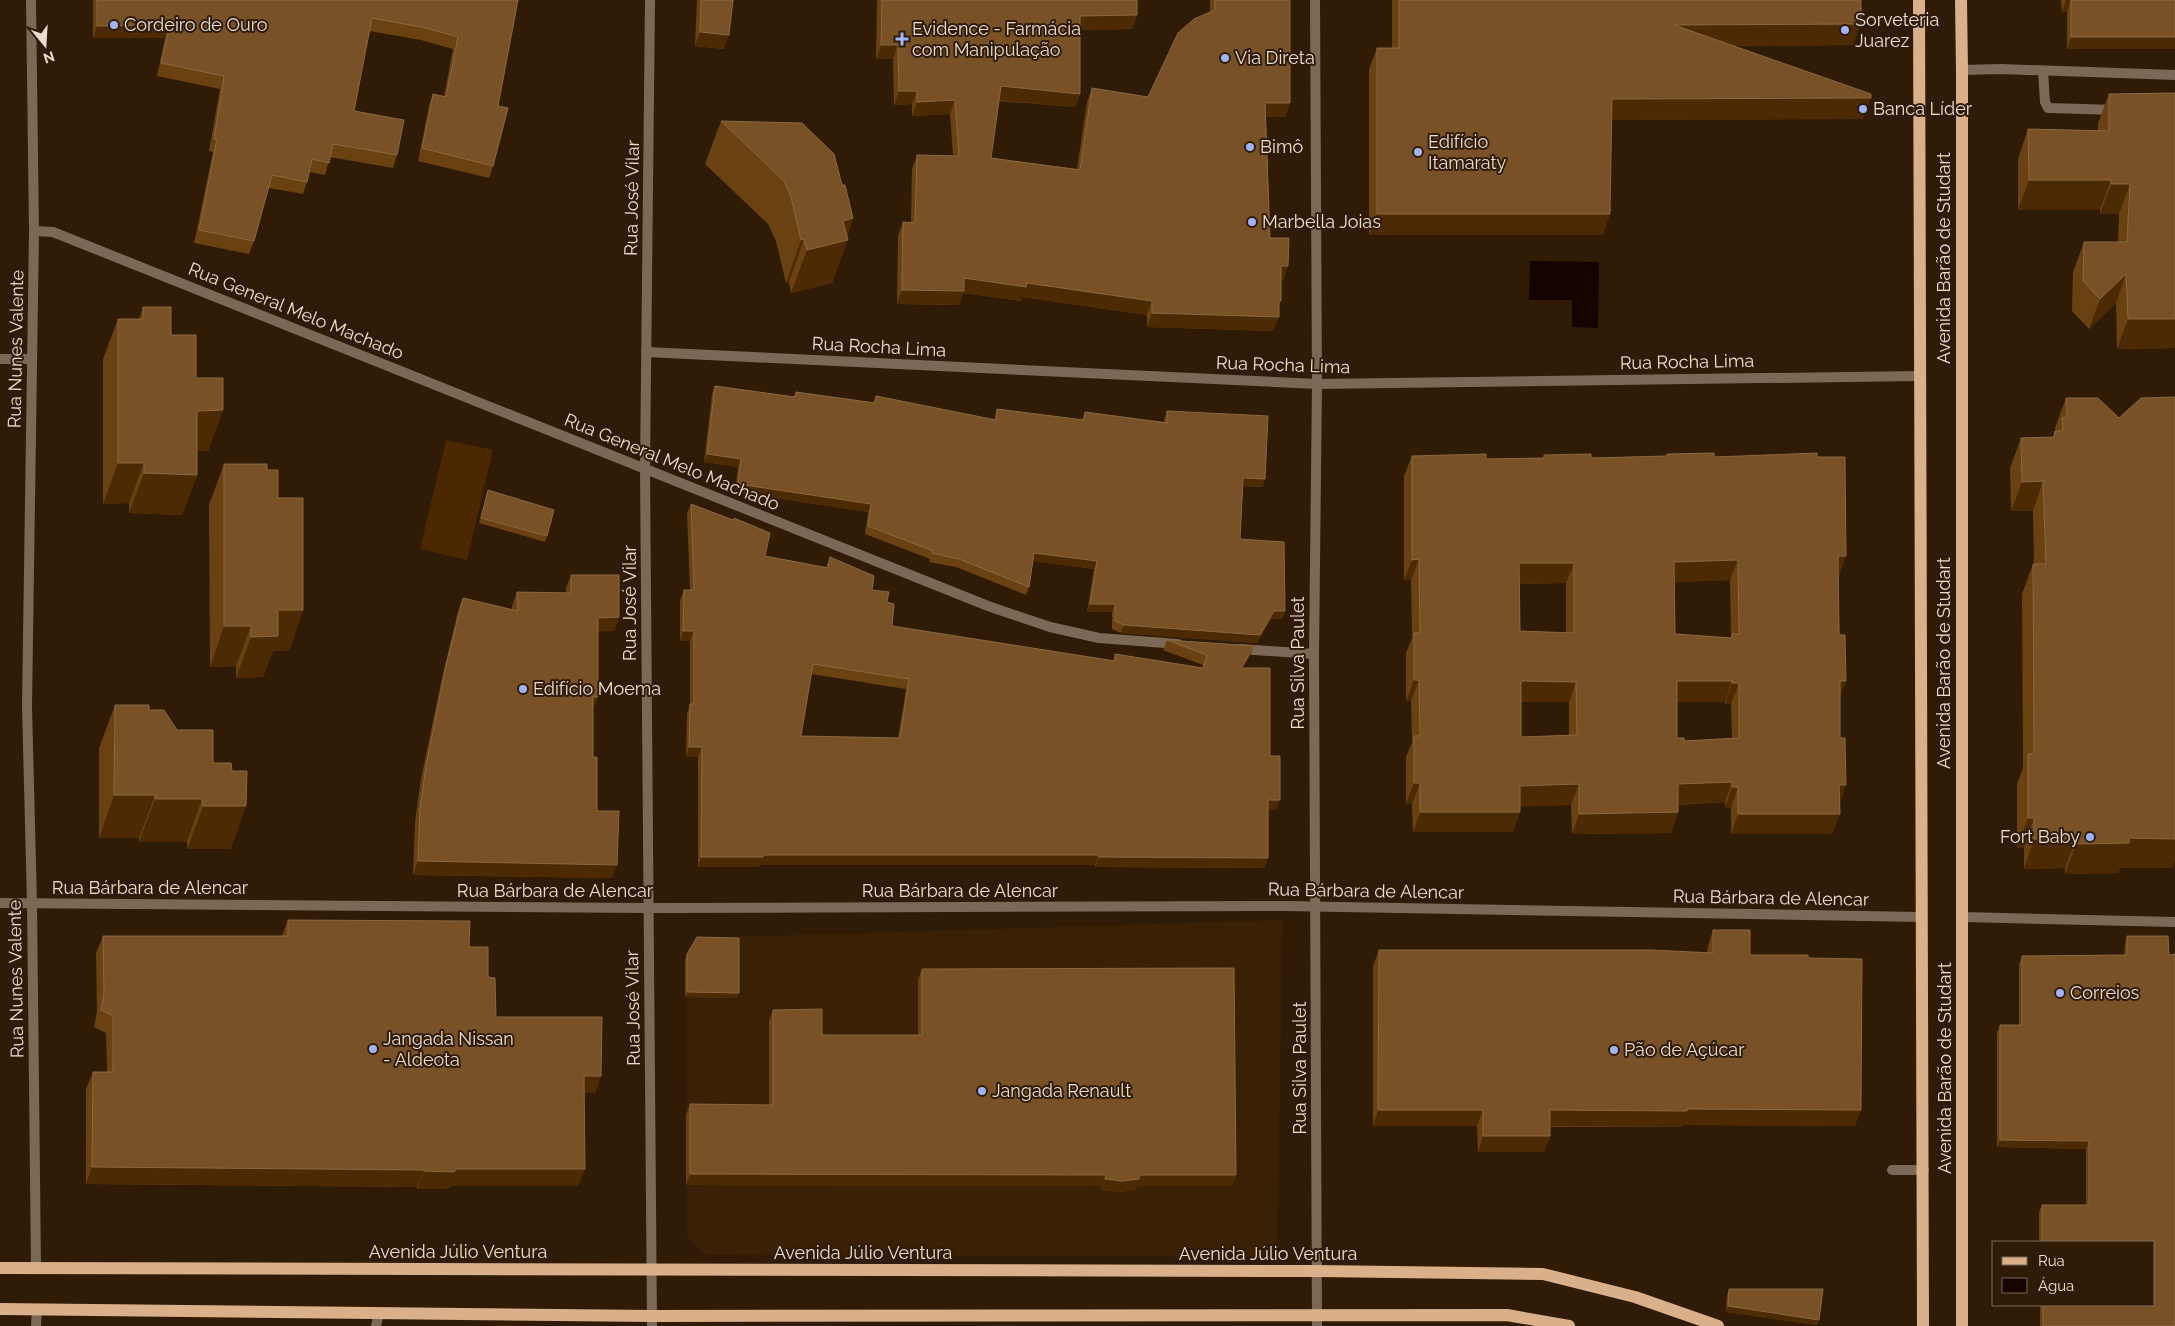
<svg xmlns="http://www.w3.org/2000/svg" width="2175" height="1326" font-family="Raleway,sans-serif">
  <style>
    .built { fill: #3a2105 }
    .garden { fill: #4b2800 }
    .water { fill: #150300 }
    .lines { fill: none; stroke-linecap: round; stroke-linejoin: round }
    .lane { stroke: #7c6856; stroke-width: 10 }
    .street { stroke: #7c6856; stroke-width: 10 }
    .primary { stroke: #dab08a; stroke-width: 12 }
    .wall { fill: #6a4211; fill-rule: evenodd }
    .shaded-wall { fill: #4c2b04 }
    .building { fill: #785226; stroke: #8a6841; fill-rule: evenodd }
    .poi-dot { fill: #a1b3fd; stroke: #2f1b06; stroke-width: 2 }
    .labels { text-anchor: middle; stroke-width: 4; stroke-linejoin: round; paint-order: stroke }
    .poi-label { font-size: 18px; fill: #ebddd1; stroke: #2f1b06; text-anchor: start }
    .street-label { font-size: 18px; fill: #ebddd1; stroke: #2f1b06 }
  </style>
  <rect width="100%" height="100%" fill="#2f1b06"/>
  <!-- built -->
  <polygon class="built" points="1283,920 1277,1241 1262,1257 705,1255 687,1236 685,960 698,938"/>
  <!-- garden -->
  <polygon class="garden" points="446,440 493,450 467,560 420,549"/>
  <!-- water -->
  <polygon class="water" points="1530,261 1599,262 1598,328 1572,327 1572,300 1529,300"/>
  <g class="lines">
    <!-- lane -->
    <g class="lane">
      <polyline points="1962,70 2001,69 2175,75"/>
      <polyline points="2043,71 2045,102 2048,108 2117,110"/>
      <polyline points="1892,1170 1924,1170"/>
      <polyline points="376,1326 379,1313"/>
    </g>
    <!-- street -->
    <g class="street">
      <polyline points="31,0 34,231 27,706 32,903 36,1268"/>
      <polyline points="650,0 645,469 652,1326"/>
      <polyline points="1315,0 1317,384 1314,654 1317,1326"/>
      <polyline points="34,231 53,232 988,606 1050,627 1099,638 1178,644"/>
      <polyline points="646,352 1317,384 1920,376"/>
      <polyline points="0,359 32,359"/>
      <polyline points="1240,649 1314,654"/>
      <polyline points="0,903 647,908 1285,906 1921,917"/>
      <polyline points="1963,917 2175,922"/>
      <polyline points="36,1326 37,1309"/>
    </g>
    <!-- primary -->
    <g class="primary">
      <polyline points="1919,0 1923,1326"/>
      <polyline points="1961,0 1962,70 1962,1326"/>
      <polyline points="0,1268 1317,1271 1543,1274 1635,1297 1718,1326"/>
      <polyline points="0,1309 652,1316 1507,1315 1569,1326"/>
    </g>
  </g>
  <!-- wall -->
  <g class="wall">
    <polygon points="93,0 518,0 498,106 493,166 489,178 418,161 429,106 433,94 444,96 453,49 421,40 369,31 354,111 397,155 393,168 330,157 325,175 310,172 307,182 303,194 269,188 254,241 249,254 194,243 213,152 209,151 220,89 157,76 165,38 93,38"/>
    <polygon points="697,0 733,0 724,49 695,46"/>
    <polygon points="877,0 1137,0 1137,15 1132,29 1080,30 1080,94 1075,107 999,101 991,158 1077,169 1087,102 1092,88 1148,97 1210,12 1210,0 1290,0 1290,103 1285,117 1266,117 1270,238 1288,266 1283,280 1281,280 1279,307 1273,331 1147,327 1147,315 1022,297 1021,301 963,293 959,305 897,304 898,236 903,222 911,222 912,169 917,155 953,156 950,114 912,116 912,104 894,105 893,59 876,59"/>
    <polygon points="1392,0 1861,0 1853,45 1733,46 1863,119 1612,120 1603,235 1369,235 1369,69 1377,48 1392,48"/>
    <polygon points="2061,0 2175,0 2175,49 2067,49 2067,12 2062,12"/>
    <polygon points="2175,93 2175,348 2117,349 2116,303 2089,329 2072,311 2073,272 2084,242 2118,242 2119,214 2100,214 2100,210 2018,210 2018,159 2028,129 2098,131 2098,123 2109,94"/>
    <polygon points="721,121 842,185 853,218 847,236 832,283 791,293 789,282 786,283 776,241 768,224 705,164"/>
    <polygon points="143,307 171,335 196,378 223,410 208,451 197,451 197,475 182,515 129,513 129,503 103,504 103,359 118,319 139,319"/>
    <polygon points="715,386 794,397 796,392 873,403 876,396 994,420 997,409 1082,420 1085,412 1164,422 1164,420 1167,411 1265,479 1262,487 1243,486 1240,539 1285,611 1282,619 1271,619 1257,643 1121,633 1112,629 1112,612 1087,612 1094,569 1033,561 1029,587 1026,595 956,567 929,562 930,559 865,534 868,512 735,492 738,467 704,462 712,394"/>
    <polygon points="2066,398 2119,418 2172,868 2120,868 2118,873 2065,874 2065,868 2024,869 2024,848 2017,848 2017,784 2023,768 2022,594 2033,564 2034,564 2033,511 2011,511 2010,468 2021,438 2053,437 2055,431 2055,428"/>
    <path d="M1667,454L1714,457H1817L1839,577L1840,814L1832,834H1731V808L1725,807V802L1678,805V812L1671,833L1572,834L1571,805L1520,806L1513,832H1413L1412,804H1406V757L1412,742L1411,701H1406V653L1412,638L1411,580H1404V476L1412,456L1486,459L1543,458L1544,455L1591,458L1666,457ZM1730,580L1731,638L1675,634L1674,582ZM1566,583V633L1520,631V584ZM1521,702H1569V735L1521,737ZM1677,702H1725V704H1731L1732,739L1684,741L1677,738Z"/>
    <polygon points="224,464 267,470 278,498 303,610 289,651 273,651 263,677 236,678 236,666 210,667 209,505"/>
    <polygon points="488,490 547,536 545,542 479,523"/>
    <path d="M691,504L733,520L734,518L765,556L826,567L830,557L887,602L892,626L1113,661L1115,654L1202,668L1203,665L1163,650L1167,640L1254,646L1250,656L1243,668L1270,756L1276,810H1268V858L1264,868L1095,867V865H760L759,867H698V757H686L687,714L690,704V641H680V600L684,590H690L687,514ZM811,674L906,689L898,738L801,736Z"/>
    <polygon points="571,575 619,617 614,631 598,631 593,710 593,757 597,811 612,878 413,875 415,822 421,779 442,678 458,611 463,598 512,610 512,606 517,592 566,593 566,588"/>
    <polygon points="115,705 149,710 177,730 213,763 231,849 187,849 187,842 139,842 139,838 99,838 99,748"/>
    <polygon points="288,920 469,947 488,977 496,1017 601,1076 595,1093 584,1093 578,1186 451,1186 447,1189 417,1189 417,1187 86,1184 86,1089 93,1072 107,1072 106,1033 94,1027 97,1011 96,953 103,936 282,936"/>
    <polygon points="1713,930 1750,955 1808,958 1855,1126 1682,1125 1681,1127 1550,1127 1550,1136 1544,1152 1478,1152 1477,1126 1373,1126 1373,966 1379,950 1707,953 1708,946"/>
    <polygon points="2127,936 2175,1326 2040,1326 2040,1305 2154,1305 2154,1242 2039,1242 2039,1212 2042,1205 2086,1205 2086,1149 1997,1147 1997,1033 2000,1025 2019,1025 2019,964 2022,956 2124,955 2125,944"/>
    <polygon points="687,954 737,998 685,997 685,960"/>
    <polygon points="922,969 1236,1175 1232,1186 1137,1186 1135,1190 1118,1192 1101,1190 1102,1186 686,1185 686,1115 690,1104 769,1105 769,1021 773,1010 822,1035 918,1035 918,980"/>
    <polygon points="1729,1289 1819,1320 1817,1325 1726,1312 1727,1295"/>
  </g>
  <!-- shaded-wall -->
  <g class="shaded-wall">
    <polygon points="2066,0 2071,0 2067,12 2062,12"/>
    <polygon points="1137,15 1132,29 1075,30 1080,16"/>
    <polygon points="1861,24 1853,45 1666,46 1674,25"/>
    <polygon points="170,25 165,38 93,38 97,26"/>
    <polygon points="700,32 729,35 724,49 695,46"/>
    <polygon points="2071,37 2175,37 2175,49 2067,49"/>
    <polygon points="881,45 898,45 893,59 876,59"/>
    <polygon points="1001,86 1080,94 1075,107 996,100"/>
    <polygon points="899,91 917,91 912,104 894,105"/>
    <polygon points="1871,98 1863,119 1604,120 1612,99"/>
    <polygon points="955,100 950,114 912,116 917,102"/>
    <polygon points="1265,103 1290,103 1285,117 1260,117"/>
    <polygon points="2029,180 2111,180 2100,210 2018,210"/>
    <polygon points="2111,184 2130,184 2119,214 2100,214"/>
    <polygon points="1377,214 1610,214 1603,235 1369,235"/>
    <polygon points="853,218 845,241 848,240 832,283 791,293 807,250 843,221"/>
    <polygon points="804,239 789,282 786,283 801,240"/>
    <polygon points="1281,266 1288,266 1283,280 1276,280"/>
    <polygon points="2126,274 2116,303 2089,329 2100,299"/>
    <polygon points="964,278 1027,283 1152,301 1147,315 1022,297 1021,301 963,293 959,305 897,304 902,290"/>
    <polygon points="1152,313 1279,317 1273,331 1147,327"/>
    <polygon points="2128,319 2175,319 2175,348 2117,349"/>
    <polygon points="223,410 208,451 182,451 197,411"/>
    <polygon points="707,454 741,459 738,467 704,462"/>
    <polygon points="118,463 144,463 129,503 103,504"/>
    <polygon points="144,473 197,475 182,515 129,513"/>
    <polygon points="1243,478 1265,479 1262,487 1240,486"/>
    <polygon points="2043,481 2033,511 2011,511 2022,482"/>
    <polygon points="738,484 871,504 868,512 735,492"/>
    <polygon points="1034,553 1097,561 1094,569 1031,561"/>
    <polygon points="1838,556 1846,556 1839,577 1831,577"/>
    <polygon points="1419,559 1411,580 1404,580 1412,560"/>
    <polygon points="1738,560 1730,580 1666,583 1674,562"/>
    <polygon points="1519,563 1574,563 1566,583 1512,584"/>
    <polygon points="1090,604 1115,604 1112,612 1087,612"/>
    <polygon points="278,610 303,610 289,651 273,651 263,677 236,678 251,637"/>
    <polygon points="1274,611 1285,611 1282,619 1271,619 1257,643 1121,633 1124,625"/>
    <polygon points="619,617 614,631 593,632 598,618"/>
    <polygon points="224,626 251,626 236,666 210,667"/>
    <polygon points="683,631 694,631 690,641 680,641"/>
    <polygon points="1254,646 1250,656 1237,678 1241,668"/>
    <polygon points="1414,680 1419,680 1411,701 1406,701"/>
    <polygon points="1521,681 1576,682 1569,702 1514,702"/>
    <polygon points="1677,681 1732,681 1725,702 1669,702"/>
    <polygon points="1840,681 1846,681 1838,702"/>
    <polygon points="1732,683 1739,683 1731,704 1725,704"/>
    <polygon points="593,697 598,697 593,710 588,710"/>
    <polygon points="689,747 702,747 698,757 686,757"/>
    <polygon points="1732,782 1725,802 1671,805 1678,784"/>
    <polygon points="1414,783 1420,783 1412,804 1406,804"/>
    <polygon points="1579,784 1571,805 1512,807 1520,786"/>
    <polygon points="1839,785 1846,785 1839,806"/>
    <polygon points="1732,787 1738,787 1731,808 1725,807"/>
    <polygon points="114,795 155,795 139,838 99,838"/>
    <polygon points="155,799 202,799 187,842 139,842"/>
    <polygon points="1268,800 1280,800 1276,810 1265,810"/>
    <polygon points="203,806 246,806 231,849 187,849"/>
    <polygon points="1420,812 1520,812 1513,832 1413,832"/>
    <polygon points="1678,812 1671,833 1572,834 1579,814"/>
    <polygon points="1738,814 1840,814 1832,834 1731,834"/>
    <polygon points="2028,818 2034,818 2024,848 2017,848"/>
    <polygon points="2129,838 2175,839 2175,861 2172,868 2120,868 2118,873 2065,874 2076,844"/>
    <polygon points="2034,839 2076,839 2065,868 2024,869"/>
    <polygon points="763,855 1099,855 1095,865 760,865 759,867 698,867 701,857"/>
    <polygon points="1099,857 1268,858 1264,868 1095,867"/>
    <polygon points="418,861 617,865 612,878 413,875"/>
    <polygon points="687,992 739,993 737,998 685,997"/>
    <polygon points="584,1076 601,1076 595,1093 578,1093"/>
    <polygon points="1687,1109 1861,1110 1855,1126 1682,1125 1681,1127 1544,1126 1550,1110"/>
    <polygon points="1378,1110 1483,1110 1477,1126 1373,1126"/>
    <polygon points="1483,1136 1550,1136 1544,1152 1478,1152"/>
    <polygon points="2000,1140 2089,1141 2086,1149 1997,1147"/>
    <polygon points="92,1167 424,1170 417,1187 86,1184"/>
    <polygon points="457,1169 585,1169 578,1186 451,1186 447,1189 417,1189 424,1171"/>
    <polygon points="690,1174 1106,1175 1102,1186 686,1185"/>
    <polygon points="1139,1175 1236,1175 1232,1186 1137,1186 1135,1190 1118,1192 1101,1190 1105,1179"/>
    <polygon points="1728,1306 1819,1320 1817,1325 1726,1312"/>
  </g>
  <!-- building -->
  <g class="building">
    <polygon points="97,0 518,0 498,106 508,108 493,166 422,148 433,94 446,97 458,37 426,28 372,18 354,111 404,120 397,155 333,144 329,163 312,159 307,182 272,175 254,241 199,230 217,139 214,139 224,76 161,63 170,25 97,26"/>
    <polygon points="701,0 733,0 729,35 700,32"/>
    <polygon points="882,0 1137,0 1137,15 1080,16 1080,94 1001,86 991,158 1080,170 1092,88 1148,97 1178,33 1194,19 1215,10 1215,0 1290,0 1290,103 1265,103 1270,238 1289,238 1288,266 1281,266 1281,301 1279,301 1279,317 1152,313 1152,301 1027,283 1026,287 964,278 964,291 902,290 903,222 915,223 917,155 959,156 955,100 917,102 917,91 899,91 898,45 881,45"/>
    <polygon points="1399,0 1861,0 1861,24 1674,25 1871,94 1871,98 1612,99 1610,214 1377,214 1377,48 1399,48"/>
    <rect x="2071" y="0" width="104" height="37"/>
    <polygon points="2175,93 2175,319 2128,319 2126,274 2100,299 2083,281 2084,242 2127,242 2130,184 2111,184 2111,180 2029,180 2028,129 2109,131 2109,94"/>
    <polygon points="721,121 802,123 834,154 842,185 845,185 853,218 843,221 848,240 807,250 804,239 801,240 791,197 784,181"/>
    <polygon points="143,307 171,307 171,335 196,335 196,378 223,378 223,410 197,411 197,475 144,473 144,463 118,463 118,319 143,319"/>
    <polygon points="715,386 795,397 796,392 875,403 876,396 996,420 997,409 1084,420 1085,412 1167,423 1167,411 1268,416 1265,479 1243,478 1240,539 1284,542 1285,611 1274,611 1260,635 1124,625 1115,621 1115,604 1090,604 1097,561 1034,553 1029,587 959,559 932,553 933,551 868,526 871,504 738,484 741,459 707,454"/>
    <polygon points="2175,397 2175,839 2129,838 2129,843 2076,844 2076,839 2034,839 2034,818 2028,818 2028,754 2034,754 2033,564 2046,564 2043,481 2022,482 2021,438 2054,437 2055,431 2063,431 2062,418 2067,417 2066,398 2098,398 2119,418 2141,398"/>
    <path d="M1714,453V457L1817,453V457H1845L1846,556H1838L1839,635H1845L1846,681H1840V738H1845L1846,785H1839L1840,814H1738V787H1732V782L1678,784V812L1579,814V784L1520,786V812H1420V783H1414V736H1420L1419,680H1414V633H1420L1419,559L1412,560V456L1486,454V459L1544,458V455L1591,454V458L1667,456V454ZM1738,560L1739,634H1732V638L1675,634L1674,562ZM1519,563H1574V633L1520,631ZM1521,681L1576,682L1577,735L1521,737ZM1677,681H1732V683H1739V738L1684,741V738H1677Z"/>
    <polygon points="224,464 267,464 267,470 278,470 278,498 303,498 303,610 278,610 278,636 251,637 251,626 224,626"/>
    <polygon points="488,490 554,510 547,536 481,518"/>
    <path d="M691,504L733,520L734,518L770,533L765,556L828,568L830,557L874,576L872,590L889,592L887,602L894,604L892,626L1115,661V654L1203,668L1207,655L1167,640L1254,646L1241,668H1270V756H1280V800H1268V858L1099,857V855H763V857H701L702,747H689L690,704H694V631H683L684,590H694ZM813,664L909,679L900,738L801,736Z"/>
    <polygon points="571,575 619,575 619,617 598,618 598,697 593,697 593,757 597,757 597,811 619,811 617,865 418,861 420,809 426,766 446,665 463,598 518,611 517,592 571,593"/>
    <polygon points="115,705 149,705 149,710 164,710 177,730 213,730 213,763 231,763 232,771 247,771 246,806 203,806 202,799 155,799 155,795 114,795"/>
    <polygon points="288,920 470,921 469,947 488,947 488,977 495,978 496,1017 602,1017 601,1076 584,1076 585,1169 457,1169 454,1172 424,1171 424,1170 92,1167 93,1072 113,1072 113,1016 101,1010 104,994 103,936 288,936"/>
    <polygon points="1713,930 1750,930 1750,955 1808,955 1808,958 1862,959 1861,1110 1687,1109 1687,1111 1550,1110 1550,1136 1483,1136 1483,1110 1378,1110 1379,950 1651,950 1713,953"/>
    <polygon points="2127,936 2168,936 2169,955 2175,954 2175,1326 2043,1326 2043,1305 2154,1305 2154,1242 2042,1242 2042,1205 2089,1205 2089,1141 2000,1140 2000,1025 2022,1025 2022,956 2127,955"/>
    <polygon points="697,937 739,938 739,993 687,992 687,954"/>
    <polygon points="1234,968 1236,1175 1139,1175 1139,1179 1122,1181 1105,1179 1106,1175 690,1174 690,1104 773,1105 773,1010 822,1009 822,1035 922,1035 922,969"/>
    <polygon points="1729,1289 1823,1289 1819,1320 1728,1306"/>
  </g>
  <!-- markers -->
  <g class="poi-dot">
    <circle cx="114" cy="25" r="5"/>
    <circle cx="1845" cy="30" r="5"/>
    <path d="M899.5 31.5h5v5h5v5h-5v5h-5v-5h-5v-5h5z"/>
    <circle cx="1225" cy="58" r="5"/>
    <circle cx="1863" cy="109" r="5"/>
    <circle cx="1250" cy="147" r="5"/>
    <circle cx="1418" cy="152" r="5"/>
    <circle cx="1252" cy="222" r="5"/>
    <circle cx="523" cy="689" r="5"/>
    <circle cx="2090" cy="837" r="5"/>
    <circle cx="2060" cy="993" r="5"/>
    <circle cx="373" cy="1049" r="5"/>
    <circle cx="1614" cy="1050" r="5"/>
    <circle cx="982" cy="1091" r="5"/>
  </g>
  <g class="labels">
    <!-- poi labels -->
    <g class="poi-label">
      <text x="1855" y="26">Sorveteria<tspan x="1855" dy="21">Juarez</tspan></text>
      <text x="124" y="31">Cordeiro de Ouro</text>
      <text x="912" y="35">Evidence - Farmácia<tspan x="912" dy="21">com Manipulação</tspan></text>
      <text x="1235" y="64">Via Direta</text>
      <text x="1873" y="115">Banca Líder</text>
      <text x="1428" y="148">Edifício<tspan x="1428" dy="21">Itamaraty</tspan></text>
      <text x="1260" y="153">Bimô</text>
      <text x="1262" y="228">Marbella Joias</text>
      <text x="533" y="695">Edifício Moema</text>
      <text x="2080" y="843" text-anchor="end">Fort Baby</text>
      <text x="2070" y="999">Correios</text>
      <text x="383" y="1045">Jangada Nissan<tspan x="383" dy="21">- Aldeota</tspan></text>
      <text x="1624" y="1056">Pão de Açúcar</text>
      <text x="992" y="1097">Jangada Renault</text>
    </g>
    <!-- street labels -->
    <g class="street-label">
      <text transform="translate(632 198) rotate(-89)" y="6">Rua José Vilar</text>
      <text transform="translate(1944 258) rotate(-90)" y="6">Avenida Barão de Studart</text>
      <text transform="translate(296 311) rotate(22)" y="6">Rua General Melo Machado</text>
      <text transform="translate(879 347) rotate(3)" y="6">Rua Rocha Lima</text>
      <text transform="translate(16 349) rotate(-89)" y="6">Rua Nunes Valente</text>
      <text transform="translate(1687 362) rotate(-1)" y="6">Rua Rocha Lima</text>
      <text transform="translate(1283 365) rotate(2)" y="6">Rua Rocha Lima</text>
      <text transform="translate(672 462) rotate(22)" y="6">Rua General Melo Machado</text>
      <text transform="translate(630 603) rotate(-90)" y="6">Rua José Vilar</text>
      <text transform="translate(1298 663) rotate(-90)" y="6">Rua Silva Paulet</text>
      <text transform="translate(1944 663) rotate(-90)" y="6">Avenida Barão de Studart</text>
      <text x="150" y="894">Rua Bárbara de Alencar</text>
      <text x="555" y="897">Rua Bárbara de Alencar</text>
      <text x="960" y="897">Rua Bárbara de Alencar</text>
      <text transform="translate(1366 891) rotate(1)" y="6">Rua Bárbara de Alencar</text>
      <text transform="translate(1771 898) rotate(1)" y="6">Rua Bárbara de Alencar</text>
      <text transform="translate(16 979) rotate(-91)" y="6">Rua Nunes Valente</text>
      <text transform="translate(633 1008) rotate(-91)" y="6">Rua José Vilar</text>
      <text transform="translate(1300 1068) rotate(-90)" y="6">Rua Silva Paulet</text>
      <text transform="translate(1945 1068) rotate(-90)" y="6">Avenida Barão de Studart</text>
      <text x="458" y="1258">Avenida Júlio Ventura</text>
      <text x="863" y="1259">Avenida Júlio Ventura</text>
      <text x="1268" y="1260">Avenida Júlio Ventura</text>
    </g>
  </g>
  <!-- legend -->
  <rect x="1992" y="1241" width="162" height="65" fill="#2f1b06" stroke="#7a6957"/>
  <rect x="2002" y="1257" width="25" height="8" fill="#dab08a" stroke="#7a6957"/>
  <text x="2038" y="1266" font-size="15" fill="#ebddd1">Rua</text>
  <rect x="2002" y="1278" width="25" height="15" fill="#150300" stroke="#7a6957"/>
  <text x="2038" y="1291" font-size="15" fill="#ebddd1">Água</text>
  <!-- north arrow -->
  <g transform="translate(45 45) rotate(162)" stroke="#2f1b06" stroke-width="4" paint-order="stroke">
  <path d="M0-4L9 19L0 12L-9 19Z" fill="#ebddd1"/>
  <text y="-8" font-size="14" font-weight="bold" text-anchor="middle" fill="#ebddd1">N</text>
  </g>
</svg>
